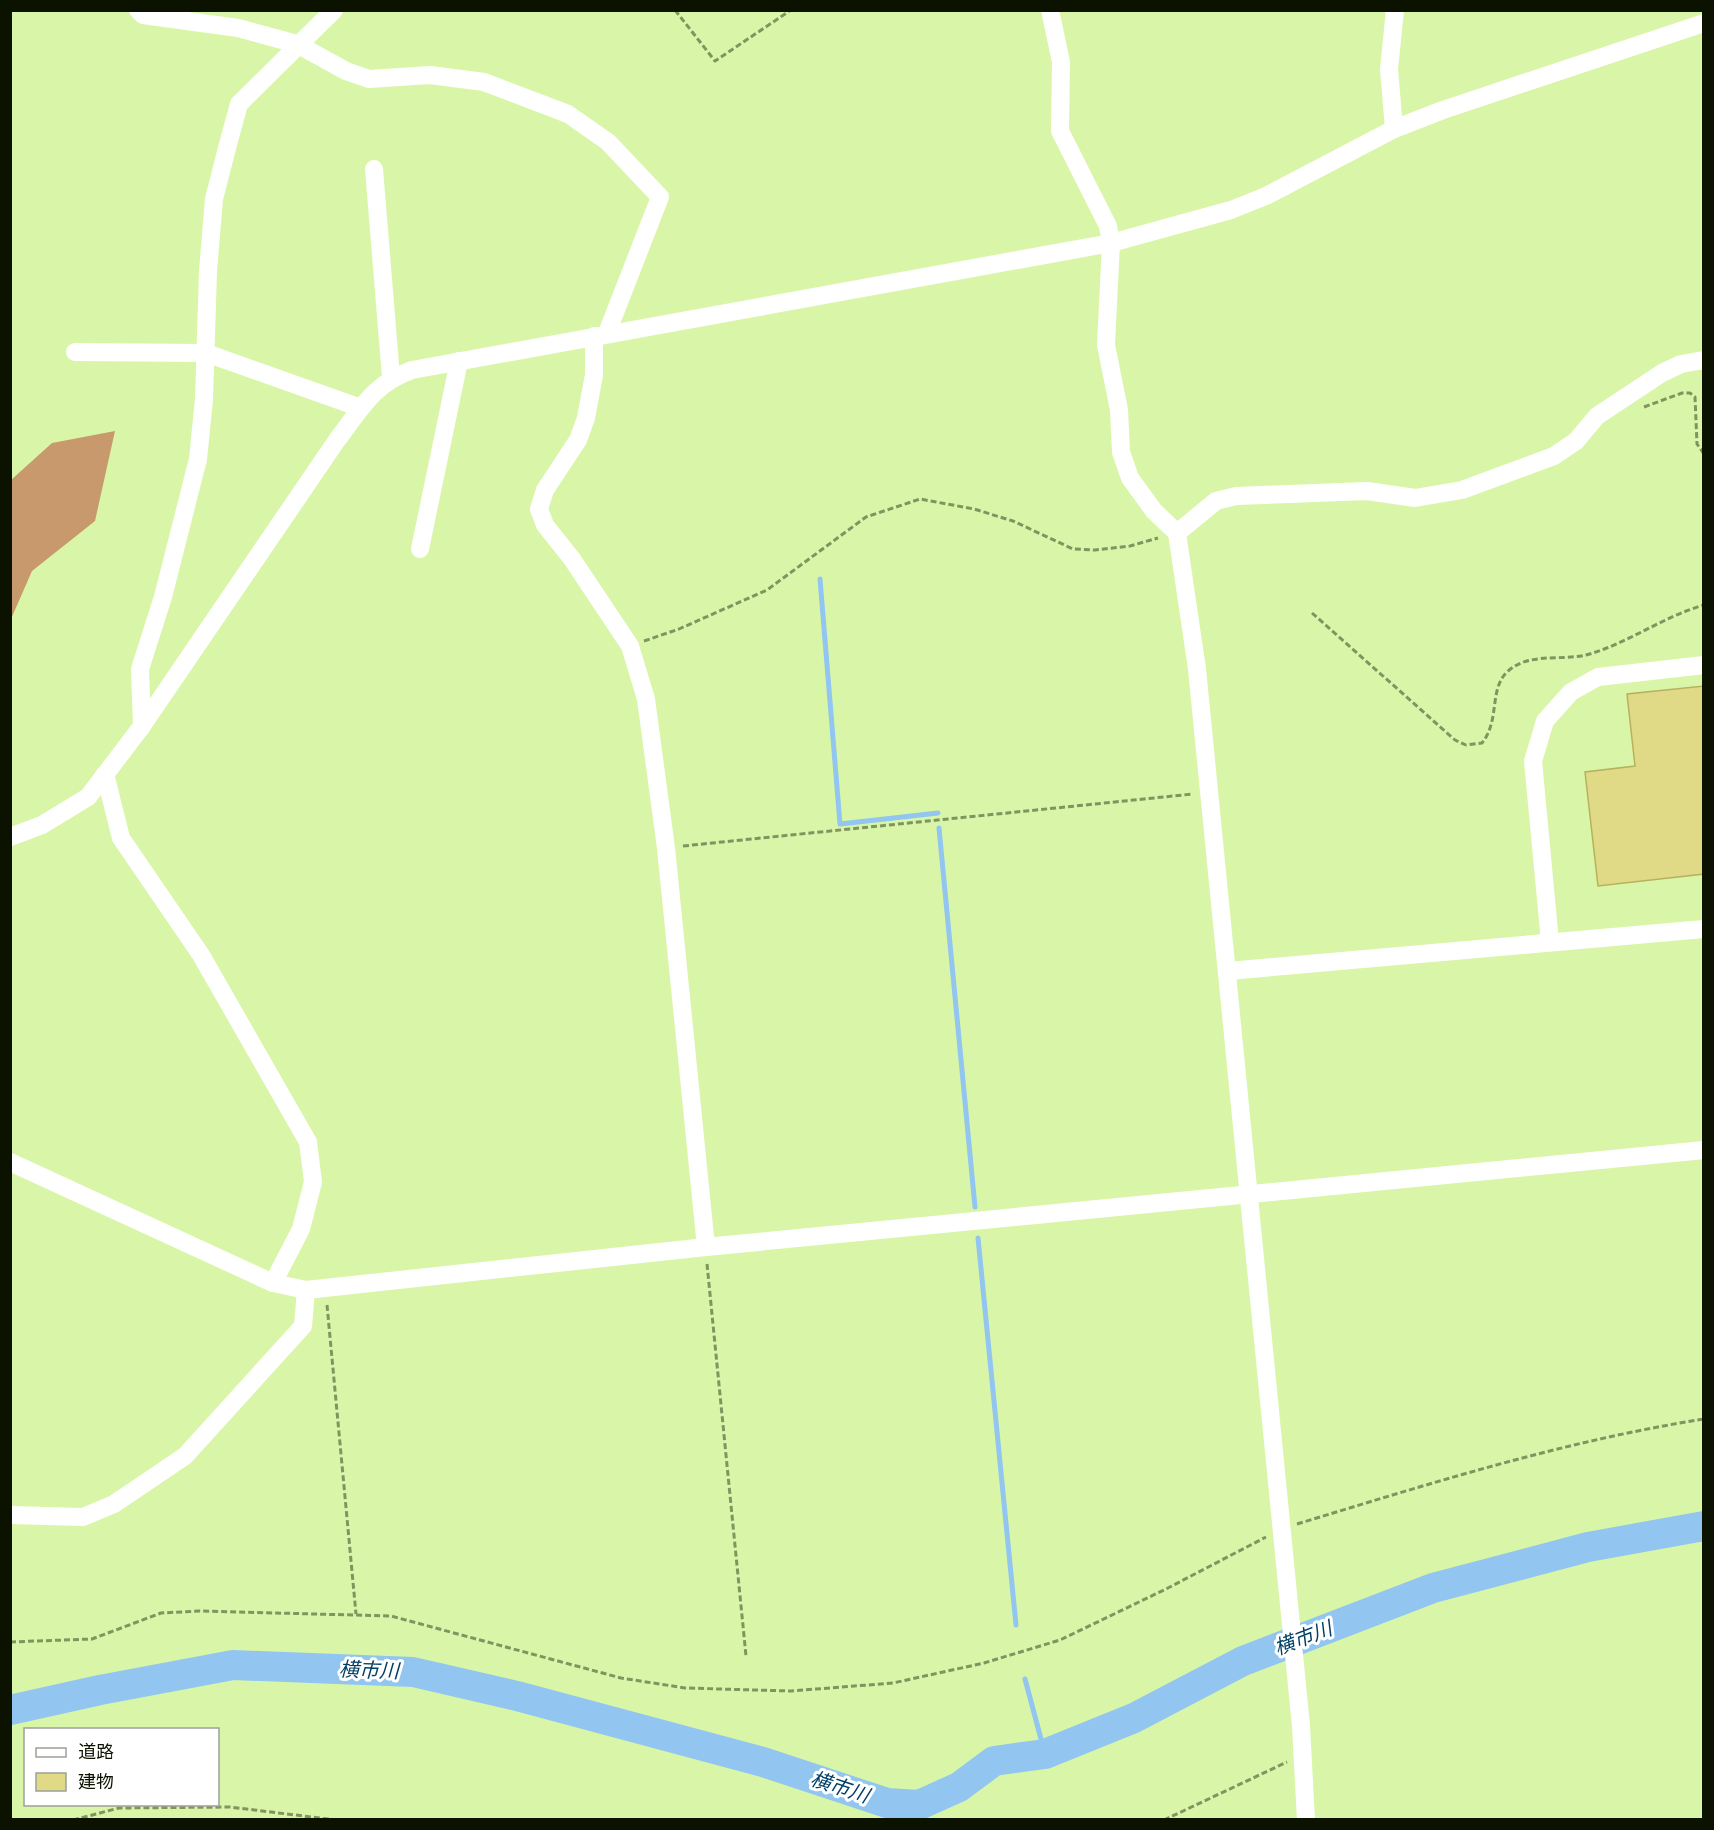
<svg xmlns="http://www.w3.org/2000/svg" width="1714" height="1830" font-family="'Alegreya Sans','Noto Sans JP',sans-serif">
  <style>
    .forest { fill: #c7996d }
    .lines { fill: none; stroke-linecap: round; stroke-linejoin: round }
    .stream { stroke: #92c5f0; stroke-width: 5 }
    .river { stroke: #92c5f0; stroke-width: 30 }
    .building { fill: #e0da86; stroke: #b7b15e; stroke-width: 1.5 }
    .path { stroke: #80945f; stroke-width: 3; stroke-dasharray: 6 3; stroke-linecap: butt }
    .minor { stroke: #fff; stroke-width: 18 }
    .labels { text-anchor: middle; stroke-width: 6; stroke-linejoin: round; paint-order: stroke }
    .water-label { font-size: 20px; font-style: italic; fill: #023f67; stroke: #fff }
  </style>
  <rect width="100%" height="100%" fill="#d9f6a8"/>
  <!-- forest -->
  <polygon class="forest" points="115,431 95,521 32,571 11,619 11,480 52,443"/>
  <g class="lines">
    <!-- stream -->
    <g class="stream">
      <polyline points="820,579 840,824 938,813"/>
      <polyline points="939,828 975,1207"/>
      <polyline points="978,1238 1016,1625"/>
      <polyline points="1025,1679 1045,1754"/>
    </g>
    <!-- river -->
    <polyline class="river" points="10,1710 100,1690 233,1665 413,1672 517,1696 763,1762 887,1803 919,1805 959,1787 994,1761 1045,1754 1134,1718 1243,1661 1433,1588 1588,1547 1704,1526"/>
  </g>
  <!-- building -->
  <polygon class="building" points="1704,686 1704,874 1598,886 1585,772 1635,766 1627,694"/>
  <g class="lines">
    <!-- path -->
    <g class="path">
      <polyline points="675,10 715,61 791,10"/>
      <polyline points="1644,407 1682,393 1690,393 1695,397 1697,444 1704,454"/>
      <path d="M1312,613L1455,740L1466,745L1482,743C1500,721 1489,689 1507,672C1528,652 1560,661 1586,655C1627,644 1662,617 1704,605"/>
      <polyline points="644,641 679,629 767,590 866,517 920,499 974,509 1013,521 1073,549 1095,550 1130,546 1158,538"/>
      <polyline points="683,846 1193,794"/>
      <polyline points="707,1264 746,1656"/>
      <polyline points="327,1305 356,1614"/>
      <path d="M1297,1524C1432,1483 1564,1441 1704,1419"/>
      <polyline points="10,1642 92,1639 161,1613 199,1611 391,1616 621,1678 685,1688 791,1691 893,1683 984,1663 1060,1640 1166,1589 1266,1537"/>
      <polyline points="73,1820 119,1808 230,1807 336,1820"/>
      <polyline points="1164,1820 1287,1762"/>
    </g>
    <!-- minor -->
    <g class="minor">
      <polyline points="138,10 143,15 238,28 297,44 346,71 369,79 430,75 484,82 568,114 608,142 660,197 607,333"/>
      <polyline points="1050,10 1061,62 1060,131 1108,226 1111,243 1106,345 1119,410 1121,452 1130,478 1154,511 1177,533 1197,669 1301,1726 1306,1820"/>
      <polyline points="1394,129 1389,69 1395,10"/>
      <polyline points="374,169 391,377"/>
      <polyline points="594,336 594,375 586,418 578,440 545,490 539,509 545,525 572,559 630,646 646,699 666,848 706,1247"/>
      <polyline points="75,352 206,353 361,408"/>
      <polyline points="1177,533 1216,501 1236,496 1367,491 1415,498 1462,490 1554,456 1576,441 1597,416 1662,373 1681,364 1704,360"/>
      <polyline points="420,549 459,361"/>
      <polyline points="142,726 140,669 163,597 198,459 204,399 208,271 214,199 227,148 239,104 334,10"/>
      <polyline points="105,774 121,838 201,955 308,1142 313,1182 301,1229 273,1283"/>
      <path d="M10,837L42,825L88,797L142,726L337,440C360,410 374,383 412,370L1111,243L1231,210L1266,196L1394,129L1443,110L1704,23"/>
      <polyline points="1550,942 1533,761 1545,721 1571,692 1598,677 1704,665"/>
      <polyline points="1228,971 1704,929"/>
      <polyline points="10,1162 273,1283 306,1290 706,1247 1704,1150"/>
      <polyline points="10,1515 83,1517 114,1504 185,1456 303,1326 306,1290"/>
    </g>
  </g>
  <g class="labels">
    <!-- water labels -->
    <g class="water-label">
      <text transform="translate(1303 1638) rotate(-21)" y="7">横市川</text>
      <text transform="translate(369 1670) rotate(2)" y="7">横市川</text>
      <text transform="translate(840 1787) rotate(18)" y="7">横市川</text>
    </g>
  </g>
  <!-- border -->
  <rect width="1714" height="1830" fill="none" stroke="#0b1300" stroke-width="24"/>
  <!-- legend -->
  <rect x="24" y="1728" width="195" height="78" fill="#ffffff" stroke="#9da199" stroke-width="1.5"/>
  <rect x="36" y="1748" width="30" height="9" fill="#ffffff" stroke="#9da199" stroke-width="1.5"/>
  <text x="78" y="1758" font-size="18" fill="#0b1300">道路</text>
  <rect x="36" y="1773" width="30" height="18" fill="#e0da86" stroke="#9da199" stroke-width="1.5"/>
  <text x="78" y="1788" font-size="18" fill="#0b1300">建物</text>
</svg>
